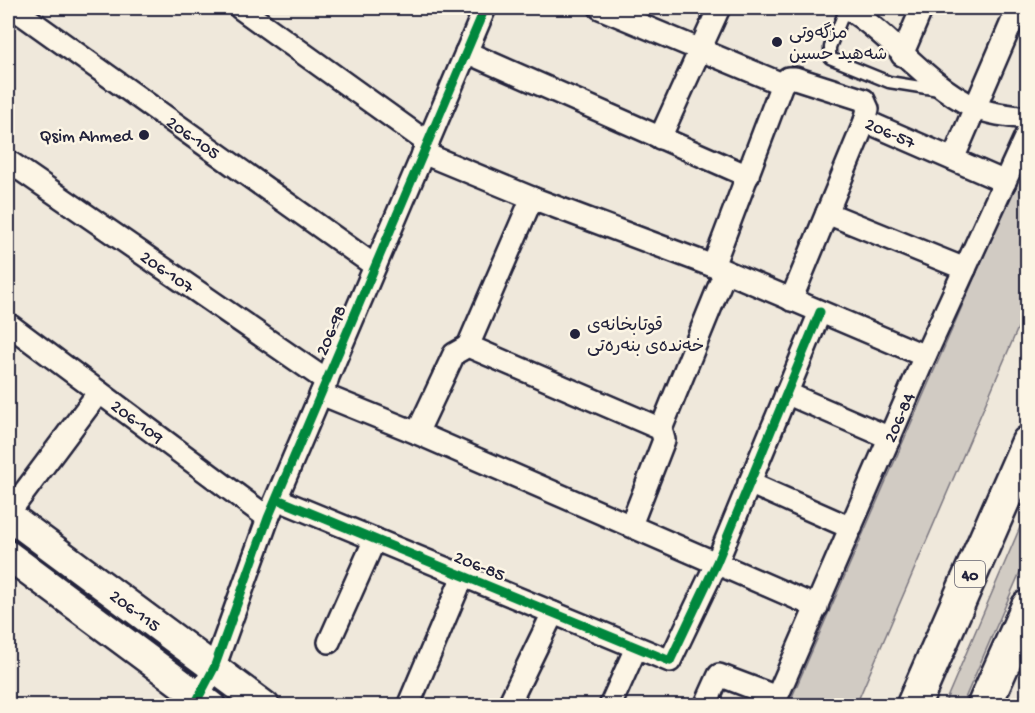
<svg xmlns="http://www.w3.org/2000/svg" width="1035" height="713" font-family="'Gochi Hand','Playpen Sans Arabic',sans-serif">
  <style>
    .green { fill: #d1cbc3; stroke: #7a767f; stroke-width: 1.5 }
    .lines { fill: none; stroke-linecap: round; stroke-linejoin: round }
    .lane-casing { stroke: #22223b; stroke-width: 15 }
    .street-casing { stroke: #22223b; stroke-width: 26 }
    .secondary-casing { stroke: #22223b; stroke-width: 33 }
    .highway-casing { stroke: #22223b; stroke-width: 38 }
    .lane { stroke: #fcf5e5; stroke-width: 10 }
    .street { stroke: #fcf5e5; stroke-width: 21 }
    .secondary { stroke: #fcf5e5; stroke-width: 28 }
    .highway { stroke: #fcf5e5; stroke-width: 33 }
    .cycleway-casing { stroke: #fcf5e5; stroke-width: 13 }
    .cycleway { stroke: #00873e; stroke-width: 9 }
    .poi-dot { fill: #22223b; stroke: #fcf5e5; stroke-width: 2 }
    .labels { text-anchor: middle; stroke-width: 5; stroke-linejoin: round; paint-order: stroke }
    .shield { fill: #fcf5e5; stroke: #63616e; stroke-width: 1.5 }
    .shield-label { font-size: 16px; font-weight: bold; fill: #22223b }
    .poi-label { font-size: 18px; fill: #22223b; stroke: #fcf5e5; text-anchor: start }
    .street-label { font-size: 18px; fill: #22223b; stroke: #fcf5e5 }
  </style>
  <rect width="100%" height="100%" fill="#efe8db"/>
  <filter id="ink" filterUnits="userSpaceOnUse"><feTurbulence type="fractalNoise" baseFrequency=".0167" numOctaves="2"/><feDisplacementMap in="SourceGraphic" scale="12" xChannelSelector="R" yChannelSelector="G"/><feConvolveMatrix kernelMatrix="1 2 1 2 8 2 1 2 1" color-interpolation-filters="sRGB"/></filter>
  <g filter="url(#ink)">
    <!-- green -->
    <g class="green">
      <polygon points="1027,157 1027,307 856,705 788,706"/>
      <polygon points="1027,511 1027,556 962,705 944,705"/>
    </g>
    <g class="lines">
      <defs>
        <polyline id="lane" points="846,8 830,47 830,58 889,82 939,90"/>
        <g id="street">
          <path id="s1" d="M13,8L375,266"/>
          <polyline points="240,8 428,143"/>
          <polyline points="600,8 782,84"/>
          <path d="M847,8C892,36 924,83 974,107C989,114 1010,116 1028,118"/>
          <polyline points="466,52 748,176"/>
          <polyline points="902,55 922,8"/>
          <path id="s2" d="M865,121L1005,182"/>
          <polyline points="660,138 719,8"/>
          <polyline points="423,153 532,198 713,266 925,356"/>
          <polyline points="953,159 1018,8"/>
          <path id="s3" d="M8,161L327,381"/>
          <polyline points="827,213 965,269"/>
          <polyline points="713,266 782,84 788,78 795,78 864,100 868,109 865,121 791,300"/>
          <path id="s4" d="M8,324L268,518"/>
          <polyline points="468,346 532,198"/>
          <polyline points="786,393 890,438"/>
          <polyline points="321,394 417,433 817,607"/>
          <polyline points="417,433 454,354 468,346 661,429"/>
          <polyline points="749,483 851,528"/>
          <polyline points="277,499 670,661 717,562 820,312"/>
          <polyline points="8,514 99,392"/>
          <polyline points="631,525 664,440 661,429 725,272"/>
          <polyline points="329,642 375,539"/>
          <polyline points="194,706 214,668 268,518 485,8"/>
          <polyline points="408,706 463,576"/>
          <polyline points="508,706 553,613"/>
          <polyline points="610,706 636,648"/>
          <polyline points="705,706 719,675 777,697"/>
          <path id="s5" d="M773,706L925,356L1028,131"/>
        </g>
        <g id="secondary">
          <path id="s6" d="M8,515L265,706"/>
          <polyline points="8,555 211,706"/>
        </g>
        <g id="highway">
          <polyline points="913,706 1028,443"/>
          <polyline points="984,706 1028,607"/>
        </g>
      </defs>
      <!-- lane casing -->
      <use href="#lane" class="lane-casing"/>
      <!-- street casing -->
      <use href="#street" class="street-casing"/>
      <!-- secondary casing -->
      <use href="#secondary" class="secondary-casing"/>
      <!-- highway casing -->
      <use href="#highway" class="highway-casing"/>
      <!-- lane -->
      <use href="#lane" class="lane"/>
      <!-- street -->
      <use href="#street" class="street"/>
      <!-- secondary -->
      <use href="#secondary" class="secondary"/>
      <!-- highway -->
      <use href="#highway" class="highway"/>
      <defs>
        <g id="cycleway">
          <polyline points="277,499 670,661 717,562 820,312"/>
          <polyline points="194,706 214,668 268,518 485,8"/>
        </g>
      </defs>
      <!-- cycleway casing -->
      <use href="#cycleway" class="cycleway-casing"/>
      <!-- cycleway -->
      <use href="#cycleway" class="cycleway"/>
    </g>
  </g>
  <!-- markers -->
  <g class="poi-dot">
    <circle cx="777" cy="42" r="6"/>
    <circle cx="144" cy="135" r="6"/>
    <circle cx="575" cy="334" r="6"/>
  </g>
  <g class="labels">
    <!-- shield labels -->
    <rect class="shield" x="955" y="561" width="30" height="26" rx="4.5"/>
    <g class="shield-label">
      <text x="970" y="580">40</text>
    </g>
    <!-- poi labels -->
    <g class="poi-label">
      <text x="789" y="38">مزگەوتی<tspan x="789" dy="21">شەهید حسين</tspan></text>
      <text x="132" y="141" text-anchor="end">Qsim Ahmed</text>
      <text x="587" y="330">قوتابخانەی<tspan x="587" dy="21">خەندەی بنەرەتی</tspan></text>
    </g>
    <!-- street labels -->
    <g class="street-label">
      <text dy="6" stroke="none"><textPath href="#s2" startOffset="28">206-57</textPath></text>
      <text dy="6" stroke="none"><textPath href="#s1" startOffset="222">206-105</textPath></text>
      <text dy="6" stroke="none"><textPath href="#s3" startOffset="194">206-107</textPath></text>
      <text transform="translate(330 330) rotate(-67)" y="6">206-98</text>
      <text dy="6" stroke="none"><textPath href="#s5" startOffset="315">206-84</textPath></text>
      <text dy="6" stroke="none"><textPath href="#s4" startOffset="162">206-109</textPath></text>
      <text transform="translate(480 565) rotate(22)" y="6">206-85</text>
      <text dy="6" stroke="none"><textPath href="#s6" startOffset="159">206-115</textPath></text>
    </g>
  </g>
  <!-- margin -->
  <rect width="1035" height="713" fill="none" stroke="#fcf5e5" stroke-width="30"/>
  <rect x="15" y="15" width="1005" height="683" fill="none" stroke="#22223b" stroke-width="2" filter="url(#ink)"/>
</svg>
